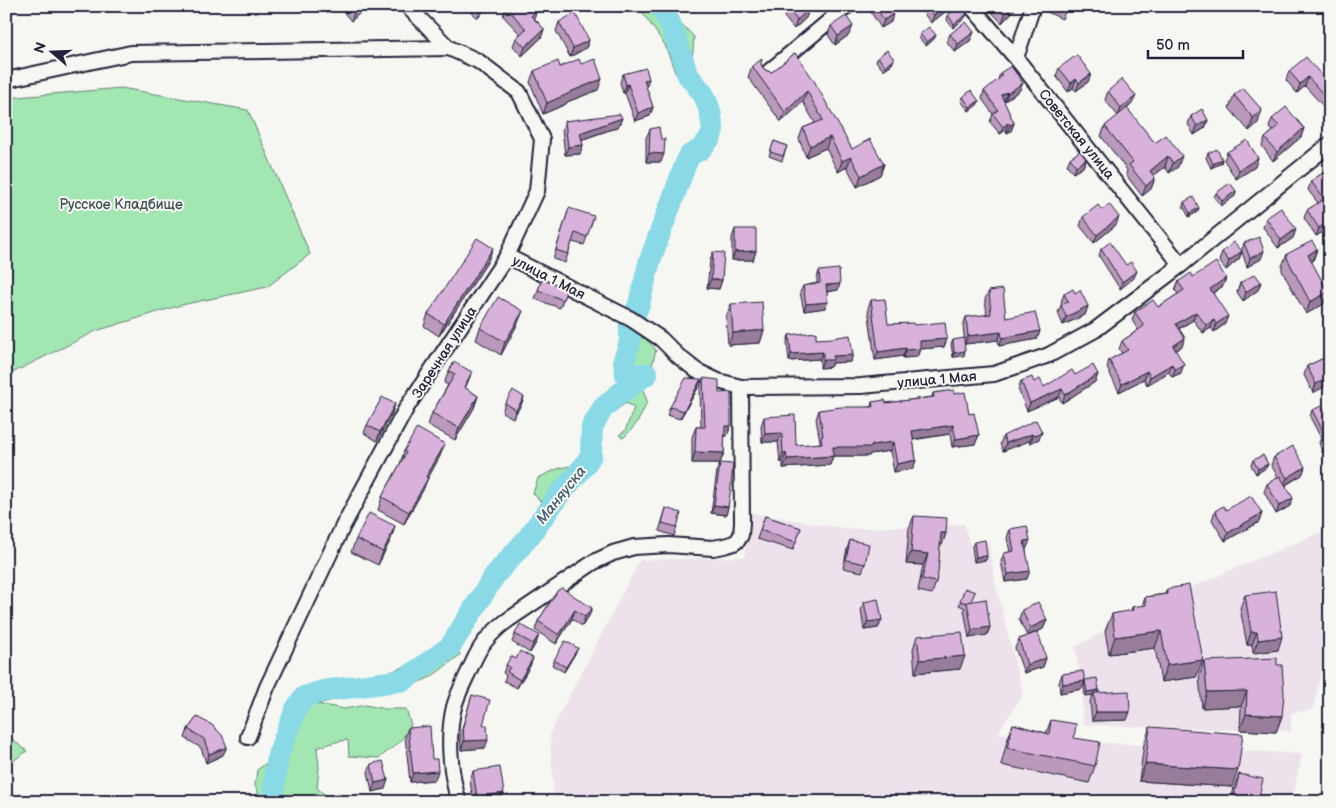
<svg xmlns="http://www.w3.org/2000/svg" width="1336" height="808" font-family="'Balsamiq Sans',sans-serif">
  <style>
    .built { fill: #ede2eb }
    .green { fill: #a2e6b1; stroke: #628476 }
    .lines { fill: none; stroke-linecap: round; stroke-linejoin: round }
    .river { stroke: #89d9e6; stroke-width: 22 }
    .minor-casing { stroke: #22223b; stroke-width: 18 }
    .minor { stroke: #f6f6f2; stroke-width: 14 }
    .wall { fill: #ba99bb; stroke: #22223b }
    .shaded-wall { fill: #977d99; stroke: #22223b }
    .building { fill: #d8b2da; stroke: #22223b }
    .labels { text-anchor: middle; stroke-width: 4; stroke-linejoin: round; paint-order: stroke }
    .street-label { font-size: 14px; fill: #22223b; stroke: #f6f6f2 }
    .park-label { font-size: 14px; fill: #425358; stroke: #f6f6f2 }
    .water-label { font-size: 15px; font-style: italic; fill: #41596e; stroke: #f6f6f2 }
  </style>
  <rect width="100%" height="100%" fill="#f6f6f2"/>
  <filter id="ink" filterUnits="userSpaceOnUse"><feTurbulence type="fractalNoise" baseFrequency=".02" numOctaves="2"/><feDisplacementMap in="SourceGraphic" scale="10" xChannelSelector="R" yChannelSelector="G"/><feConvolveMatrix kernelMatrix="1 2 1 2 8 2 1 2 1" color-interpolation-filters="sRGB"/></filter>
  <g filter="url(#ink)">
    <!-- built -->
    <g class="built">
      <polygon points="747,512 847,529 964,524 970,545 988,542 995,582 1023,694 998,733 1070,741 1302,754 1292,802 554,802 550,733 640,560 745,557"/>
      <polygon points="1330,528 1330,630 1313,709 1291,713 1291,731 1083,725 1082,689 1075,647 1164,599"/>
    </g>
    <!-- green -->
    <g class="green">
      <path d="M638,6H669L679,21L694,37C693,51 693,71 680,80L675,72L665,45Z"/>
      <polygon points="121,88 248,110 310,254 267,287 181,305 96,331 6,376 6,98"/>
      <path d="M637,336L646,339L656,350L650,373L642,387L647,401C641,418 636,426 623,438L619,435L625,431L634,408L626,403L619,408L613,410L625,393L638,382L639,372L629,377C626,359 630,353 637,336Z"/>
      <path d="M569,466L580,478C572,495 569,501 553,511L540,501L533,493L538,478L557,469Z"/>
      <polygon points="456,644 460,655 431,677 403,689 346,697 317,704 345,709 365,705 385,709 406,709 411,725 401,741 379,758 349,756 348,740 335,742 317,748 319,768 317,788 330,799 355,799 354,802 262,802 255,785 257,770 269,761 276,755 287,721 313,691 339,681 367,681 432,656"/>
      <polygon points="6,735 27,751 6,766"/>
    </g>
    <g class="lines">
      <!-- river -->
      <polyline class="river" points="272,802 278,755 296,709 304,697 323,691 404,680 450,647 495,575 528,538 559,495 585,465 591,455 592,427 603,408 619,394 647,374 626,375 624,360 630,342 630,326 639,304 650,260 686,163 690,155 700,150 711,137 713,129 710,111 704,95 688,75 670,23 660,6"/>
      <defs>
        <g id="minor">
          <polyline points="971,6 1016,58 1181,265"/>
          <polyline points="1016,58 1033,6"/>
          <polyline points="766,74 847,6"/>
          <polyline points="6,80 131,53 449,48"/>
          <polyline points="507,256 631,319 661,339 678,356 697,371 718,381 741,387 861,386 994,374 1049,355 1095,330 1181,265 1330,144"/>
          <polyline points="248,737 267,687 343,526 407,407 507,256 537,191 542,139 519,92 478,61 449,48 407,6"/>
          <path d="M459,802C450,774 447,735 454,707C457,695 464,682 469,671C474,660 479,647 488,638C494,631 501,625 508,620L594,562L613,553L634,547L668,545L713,548L724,546L734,543L738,540L741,535L742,523L741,387"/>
        </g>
      </defs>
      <!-- minor casing -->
      <use href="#minor" class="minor-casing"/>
      <!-- minor -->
      <use href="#minor" class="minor"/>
    </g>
    <!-- wall -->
    <g class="wall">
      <polygon points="338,6 368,6 351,21"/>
      <polygon points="464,6 487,6 478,18"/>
      <polygon points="789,6 808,6 807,7 809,9 806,18 794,29 784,17 787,8"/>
      <polygon points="867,6 894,6 891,10 891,22 881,28"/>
      <polygon points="918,6 950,6 949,9 931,23"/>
      <polygon points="986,6 1016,6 1015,9 1002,23"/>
      <polygon points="1046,6 1068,6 1062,19 1045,11"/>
      <polygon points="506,7 537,10 534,18 544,29 541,38 522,56 513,46 516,38 520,34 503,16"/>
      <polygon points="948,15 965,18 953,28 947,20"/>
      <polygon points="559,22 589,40 586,48 570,57 556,31"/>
      <polygon points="831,26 849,35 835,45 828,35"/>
      <polygon points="974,32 970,41 955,52 947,42 950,34"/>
      <polygon points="920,34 936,35 934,39 926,46 919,38"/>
      <polygon points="1330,34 1330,46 1326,43"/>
      <polygon points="795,53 852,149 884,164 880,175 857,187 847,167 838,172 826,148 806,157 799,139 803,128 815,123 803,102 781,122 748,77 752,66 761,64 763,68 767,71 772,72"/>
      <polygon points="878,57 894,59 892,64 883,70 876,61"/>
      <polygon points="581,64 598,90 567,102 566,104 543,114 530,82 534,71 560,67"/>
      <polygon points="1059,68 1091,74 1088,82 1076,91 1073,88 1068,92 1056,76"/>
      <polygon points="1289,71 1322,76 1330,82 1330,114 1305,86 1297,93 1286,80"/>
      <polygon points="1000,73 1020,90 1005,101 1004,100 1003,100 1014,123 1011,131 1007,133 1006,130 1000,134 990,122 993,114 982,99 984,91 998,80"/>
      <polygon points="623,74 646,87 653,107 650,116 635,121 625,93 623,93 620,82"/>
      <polygon points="1108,91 1132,104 1127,109 1155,143 1166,135 1178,167 1169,173 1165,167 1153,176 1155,178 1151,189 1142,196 1126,175 1127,170 1101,136 1105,126 1118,116 1105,100"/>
      <polygon points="1234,95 1258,123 1249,131 1229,108"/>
      <polygon points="963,97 979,101 977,105 969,111 961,101"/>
      <polygon points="1191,116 1208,120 1205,128 1194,135 1188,124"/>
      <polygon points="622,118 618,127 581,140 583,145 580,154 565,155 562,129 565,121"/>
      <polygon points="1272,119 1304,128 1301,137 1273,161 1262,146 1265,138 1273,131 1269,127"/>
      <polygon points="650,129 661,139 661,162 646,162 646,138"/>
      <polygon points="774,141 787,146 782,161 769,156"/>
      <polygon points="1227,152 1255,167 1236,179 1224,160"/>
      <polygon points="1208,153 1222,159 1221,163 1211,168 1206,158"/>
      <polygon points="1070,158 1086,159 1083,167 1073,173 1067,165"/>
      <polygon points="1330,168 1330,228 1316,236 1304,218 1307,210 1318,203 1308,190 1311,181"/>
      <polygon points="1236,191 1235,196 1221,206 1214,197 1216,193"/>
      <polygon points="1184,202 1199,208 1197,212 1189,217 1183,206"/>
      <polygon points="569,208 587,237 584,245 572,242 565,263 553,259"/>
      <polygon points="1083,217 1116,225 1094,243 1080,226"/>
      <polygon points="1266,218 1296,229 1293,238 1278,248 1263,227"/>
      <polygon points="735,229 756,251 753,260 732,260 732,238"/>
      <polygon points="1244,243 1261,259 1247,267 1242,252 1239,259 1226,270 1219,261 1222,252 1242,250"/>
      <polygon points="1101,249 1126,265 1134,278 1120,289 1099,256"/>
      <polygon points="1317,249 1313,261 1311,262 1328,292 1324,304 1306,314 1282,271 1282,266 1287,254"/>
      <polygon points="713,252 722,280 719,289 707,288 710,260"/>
      <polygon points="488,261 439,336 424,326 428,314"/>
      <polygon points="819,271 838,290 827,292 825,308 804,311 800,292 803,286 817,283 817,278"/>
      <polygon points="1193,277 1226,278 1223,286 1213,293 1225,324 1214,332 1211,328 1203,333 1193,320 1179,329 1185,338 1182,346 1176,351 1181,373 1172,377 1169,372 1147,385 1144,379 1119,392 1107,368 1109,360 1122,353 1119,349 1122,341 1138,330 1132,320 1135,312 1158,307 1178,294 1175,290 1178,282"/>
      <polygon points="542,279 567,288 560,308 535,299"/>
      <polygon points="1261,282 1258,290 1243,301 1237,292 1240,283"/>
      <polygon points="989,291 1006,318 1040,331 1037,339 999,346 998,340 965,344 963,326 966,317 987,315 985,299"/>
      <polygon points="1075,293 1088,306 1085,315 1063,325 1058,313 1061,305 1062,304 1061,302 1064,294"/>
      <polygon points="871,300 888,324 914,325 947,339 944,347 920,349 917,357 903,358 903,356 875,360 868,308"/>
      <polygon points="731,304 764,330 760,343 728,345 726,317"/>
      <polygon points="518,323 501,355 476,340 480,328"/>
      <polygon points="789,335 816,339 853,355 850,362 832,363 830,367 820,368 820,359 789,361 787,342"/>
      <polygon points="953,340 964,356 953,357 951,344"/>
      <polygon points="1326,357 1313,393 1304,375 1307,366"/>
      <polygon points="454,362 467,384 465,388 478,396 474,408 455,440 428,425 432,413 448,385 444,383 449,371"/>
      <polygon points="1098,374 1095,382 1062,403 1059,397 1027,411 1018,389 1021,381 1034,382 1044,387 1075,375"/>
      <polygon points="703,378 719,393 727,436 724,436 724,453 720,463 692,463 692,437 696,427 701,427 700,388"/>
      <polygon points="701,379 698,388 680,419 667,415 670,407"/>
      <polygon points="933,393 954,394 969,414 979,435 975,444 952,447 950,434 913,440 916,460 913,469 894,472 890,451 870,454 869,456 833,456 830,465 783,468 783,462 780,462 778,442 762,442 761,426 764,417 796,445 819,444 820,441 816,419 819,410 871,407 872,402 886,403 932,397"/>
      <polygon points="524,397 521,405 513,418 502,412 505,403"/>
      <polygon points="395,404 392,413 377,441 364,433 367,425"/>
      <polygon points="1312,410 1326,414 1330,450 1322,452 1319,442 1321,438 1310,417"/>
      <polygon points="1042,432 1039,439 1030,443 1029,441 1003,451 1000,444 1003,436"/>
      <polygon points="404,451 440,456 427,480 423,490 404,524 378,510 382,497 400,464"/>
      <polygon points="1274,457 1305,467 1302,475 1286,485 1290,506 1276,514 1264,492 1267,484 1278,477 1271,465"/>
      <polygon points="1253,460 1268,464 1266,468 1256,474 1251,465"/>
      <polygon points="720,463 728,507 726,515 711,513 717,471"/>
      <polygon points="666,508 677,527 674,536 659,531"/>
      <polygon points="1226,510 1262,513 1259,522 1225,541 1212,520 1215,511"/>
      <polygon points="765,516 801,528 793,550 757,539"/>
      <polygon points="914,516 946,533 942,545 940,544 936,582 932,594 918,591 923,565 906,564 909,528"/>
      <polygon points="395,526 391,539 378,565 351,552 356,539"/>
      <polygon points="1010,529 1027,548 1026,548 1027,579 1005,582 1001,561 1004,553 1010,552 1007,538"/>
      <polygon points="850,540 865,564 862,572 843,568 847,549"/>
      <polygon points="974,542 986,560 974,562 972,546"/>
      <polygon points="965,588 971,601 990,627 987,635 969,638 964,610 965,608 959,605"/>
      <polygon points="1167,589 1203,660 1196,677 1161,682 1155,648 1109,654 1105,631 1112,614 1131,611 1132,607 1142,606 1145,597 1165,594"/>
      <polygon points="558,590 592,608 589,616 582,626 572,619 556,644 535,630 538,621"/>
      <polygon points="1245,595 1278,650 1253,653 1252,645 1247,645 1240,608"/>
      <polygon points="864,602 882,620 878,628 864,630 861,610"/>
      <polygon points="1022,610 1047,620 1043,629 1029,636 1046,658 1043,667 1024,673 1015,648 1019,639 1027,636 1019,619"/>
      <polygon points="515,634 539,635 536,643 530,653 512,642"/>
      <polygon points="917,636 960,669 915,673 913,649"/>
      <polygon points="576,652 564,672 552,665 554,660"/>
      <polygon points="533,658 530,666 517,688 504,681 506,675 503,673 506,665 516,659"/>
      <polygon points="1204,661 1282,716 1276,732 1240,730 1241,706 1202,708 1199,677"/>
      <polygon points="1062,674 1082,689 1060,693 1059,683"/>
      <polygon points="1085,680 1099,690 1098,692 1127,720 1092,721 1090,701 1093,695 1085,696 1084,685"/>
      <polygon points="472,695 483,725 485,748 461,750 460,735"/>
      <polygon points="197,717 223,755 206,763 201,748 185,738 188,729"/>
      <polygon points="1051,720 1074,738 1095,766 1089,783 1001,765 1007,741 1013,724 1046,733"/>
      <polygon points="1150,727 1232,787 1139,781 1144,744"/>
      <polygon points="408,728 432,759 435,780 410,782 405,736"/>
      <polygon points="371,764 385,789 372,792 368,772"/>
      <polygon points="473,771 500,801 473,802 470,780"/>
      <polygon points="1239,774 1258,802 1231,802 1234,787"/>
    </g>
    <!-- shaded-wall -->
    <g class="shaded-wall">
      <polygon points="359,6 368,6 351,21 355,10"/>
      <polygon points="482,6 487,6 478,18"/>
      <polygon points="888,6 894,6 886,14"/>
      <polygon points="945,6 950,6 949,9 931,23 934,15"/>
      <polygon points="1013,6 1016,6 1015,9 1002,23 1005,14"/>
      <polygon points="809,9 806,18 794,29 797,20"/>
      <polygon points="537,10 534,19 531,16"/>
      <polygon points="893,14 891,22 881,28 884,20"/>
      <polygon points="967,14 965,18 953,28 954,24"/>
      <polygon points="853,26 849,35 835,45 838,36"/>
      <polygon points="544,29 541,38 522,56 525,47"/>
      <polygon points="974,32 970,41 955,52 958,44"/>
      <polygon points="936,35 934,39 926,46 927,42"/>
      <polygon points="589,40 586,48 570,57 573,48"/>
      <polygon points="894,59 892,64 883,70 885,66"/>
      <polygon points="1091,74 1088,82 1076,91 1079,83"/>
      <polygon points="1308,77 1305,86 1297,93 1300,84"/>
      <polygon points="602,79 598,90 567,102 566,104 543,114 547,103 570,92"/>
      <polygon points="649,79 646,88 644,80"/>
      <polygon points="1076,79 1073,88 1068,92 1071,83"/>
      <polygon points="1023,83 1020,90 1005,101 1008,93"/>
      <polygon points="628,84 625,93 623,93 626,85"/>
      <polygon points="807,91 803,102 781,122 785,112"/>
      <polygon points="1007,92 1004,100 998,103 1001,95"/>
      <polygon points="1136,96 1132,104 1118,116 1121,108"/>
      <polygon points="979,101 977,105 969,111 970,107"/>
      <polygon points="653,107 650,116 635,121 638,113"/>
      <polygon points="1262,110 1258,123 1249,131 1253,118"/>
      <polygon points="622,118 618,127 577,141 580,133"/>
      <polygon points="1208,120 1205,128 1194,135 1197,126"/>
      <polygon points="1008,123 1006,130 1000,134 1003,127"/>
      <polygon points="1014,123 1011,131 1007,133 1010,125"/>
      <polygon points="1304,128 1301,137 1273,161 1277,152"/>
      <polygon points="830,137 826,148 806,157 810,146"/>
      <polygon points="583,145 580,154 565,155 568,147"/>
      <polygon points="649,153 664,154 661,162 646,162"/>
      <polygon points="1168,156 1165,167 1146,181 1150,171"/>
      <polygon points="1182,156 1178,167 1169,173 1173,163"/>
      <polygon points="851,157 847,167 838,172 842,161"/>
      <polygon points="1258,158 1255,167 1236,179 1239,170"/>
      <polygon points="1086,159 1083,167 1073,173 1076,166"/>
      <polygon points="1222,159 1221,163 1211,168 1213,164"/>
      <polygon points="884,164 880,175 857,187 861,176"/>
      <polygon points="1155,178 1151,189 1142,196 1146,186"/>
      <polygon points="1236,191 1235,196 1221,206 1222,201"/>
      <polygon points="1199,208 1197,212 1189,217 1190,213"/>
      <polygon points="1119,217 1116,225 1094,243 1097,235"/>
      <polygon points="1330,221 1330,228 1316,236 1319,228"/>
      <polygon points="1296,229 1293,238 1278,248 1281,240"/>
      <polygon points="493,248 488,261 439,336 444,324"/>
      <polygon points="1317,249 1313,261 1303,267 1308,255"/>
      <polygon points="756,251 753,260 732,260 735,252"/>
      <polygon points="1242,251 1239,259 1226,270 1229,261"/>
      <polygon points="1264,251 1261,259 1247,267 1250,258"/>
      <polygon points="1137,271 1134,278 1120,289 1122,282"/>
      <polygon points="1226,278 1223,286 1207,297 1210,289"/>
      <polygon points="711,279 722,280 719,289 707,288"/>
      <polygon points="1261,282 1258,290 1243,301 1246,292"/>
      <polygon points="840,284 838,290 824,292 826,285"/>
      <polygon points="1328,292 1324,304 1306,314 1310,302"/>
      <polygon points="828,302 825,308 804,311 806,304"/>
      <polygon points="1088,306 1085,315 1063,325 1066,317"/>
      <polygon points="523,311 518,323 501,355 505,342"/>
      <polygon points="1196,312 1193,320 1173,332 1176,324"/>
      <polygon points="1228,316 1225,324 1214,332 1216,324"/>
      <polygon points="1214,320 1211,328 1203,333 1206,325"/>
      <polygon points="764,330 760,343 728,345 733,333"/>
      <polygon points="1040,331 1037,339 999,346 1002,338"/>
      <polygon points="1001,332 998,340 965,344 968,336"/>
      <polygon points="1185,338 1182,346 1170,354 1173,346"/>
      <polygon points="947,339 944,347 920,349 917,357 903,358 906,350 920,341"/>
      <polygon points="906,348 903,356 875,360 878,352"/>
      <polygon points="965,351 964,356 953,357 954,353"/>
      <polygon points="823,352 820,359 789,361 791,354"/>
      <polygon points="853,355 850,362 832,363 830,367 820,368 823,360 833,356"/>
      <polygon points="1172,364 1169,372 1147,385 1150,377"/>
      <polygon points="1184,364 1181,373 1172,377 1175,369"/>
      <polygon points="1147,371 1144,379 1119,392 1122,384"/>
      <polygon points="472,372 467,384 459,399 464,387"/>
      <polygon points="1098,374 1095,382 1062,403 1065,395"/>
      <polygon points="1330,377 1330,384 1313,393 1316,384"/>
      <polygon points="701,379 698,388 680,419 684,411"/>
      <polygon points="1062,389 1059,397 1027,411 1030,403"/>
      <polygon points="478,396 474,408 455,440 459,428"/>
      <polygon points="524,397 521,405 513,418 516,410"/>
      <polygon points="395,404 392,413 377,441 380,432"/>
      <polygon points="953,425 950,434 908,440 912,431"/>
      <polygon points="725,426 731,426 727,436 721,436"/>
      <polygon points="1042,432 1039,439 1030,443 1033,436"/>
      <polygon points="782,433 778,442 762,442 765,434"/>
      <polygon points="1032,434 1029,441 1003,451 1006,443"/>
      <polygon points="979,435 975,444 952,447 956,439"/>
      <polygon points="893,442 890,451 870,454 869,456 829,456 833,447 872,445"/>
      <polygon points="445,444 440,456 427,480 423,490 404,524 409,512 426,477"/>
      <polygon points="1330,444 1330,450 1322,452 1324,446"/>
      <polygon points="695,452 724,453 720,463 692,463"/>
      <polygon points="783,453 786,453 783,462 780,462"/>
      <polygon points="833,456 830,465 783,468 787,459"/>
      <polygon points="916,460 913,469 894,472 897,464"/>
      <polygon points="1268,464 1266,468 1256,474 1258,469"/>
      <polygon points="1305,467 1302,475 1283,486 1287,478"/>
      <polygon points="1293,498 1290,506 1276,514 1279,506"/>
      <polygon points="714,505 728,507 726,515 711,513"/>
      <polygon points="1262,513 1259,522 1225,541 1228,533"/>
      <polygon points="395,526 391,539 378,565 383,552"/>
      <polygon points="941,533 946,533 942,545 937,544"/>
      <polygon points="1030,540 1027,548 1021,549 1024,541"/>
      <polygon points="911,552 928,554 923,565 906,564"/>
      <polygon points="987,556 986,560 974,562 976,557"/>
      <polygon points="1030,571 1027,579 1005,582 1008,574"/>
      <polygon points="592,608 589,616 582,626 585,617"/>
      <polygon points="575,610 572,619 556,644 559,635"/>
      <polygon points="882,620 878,628 864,630 868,622"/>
      <polygon points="1047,620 1043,629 1027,636 1030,628"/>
      <polygon points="990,627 987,635 969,638 972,630"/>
      <polygon points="1161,631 1155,648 1109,654 1115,637"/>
      <polygon points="1251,632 1257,632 1252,645 1247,645"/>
      <polygon points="539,635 536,643 530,653 533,644"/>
      <polygon points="1282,637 1278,650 1253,653 1258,640"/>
      <polygon points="578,648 576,652 564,672 566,667"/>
      <polygon points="965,656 960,669 915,673 920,660"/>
      <polygon points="533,658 530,666 517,688 520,680"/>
      <polygon points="1046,658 1043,667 1024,673 1027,665"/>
      <polygon points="1203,660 1196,677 1161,682 1167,665"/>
      <polygon points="1085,681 1082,689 1060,693 1063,684"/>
      <polygon points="1099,690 1097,694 1094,693 1093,695 1085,696 1087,692"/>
      <polygon points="1247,691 1241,706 1202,708 1207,692"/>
      <polygon points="1096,712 1130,712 1127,720 1092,721"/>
      <polygon points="1246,714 1282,716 1276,732 1240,730"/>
      <polygon points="488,740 485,748 461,750 464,741"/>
      <polygon points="227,747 223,755 206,763 209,754"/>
      <polygon points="1145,764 1238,770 1232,787 1139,781"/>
      <polygon points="438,771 435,780 410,782 413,773"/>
      <polygon points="388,780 385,789 372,792 375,783"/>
      <polygon points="504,793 500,801 475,802 477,797"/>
    </g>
    <!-- building -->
    <g class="building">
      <polygon points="352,6 359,6 355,10"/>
      <polygon points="507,6 533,6 537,10 531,16 544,29 525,47 516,38 526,29 506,7"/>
      <polygon points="789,6 807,6 809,9 797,20 787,8"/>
      <polygon points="875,6 888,6 893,14 884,20"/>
      <polygon points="927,6 945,6 934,15"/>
      <polygon points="960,6 961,6 967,14 954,24 948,15"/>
      <polygon points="997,6 1013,6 1005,14"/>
      <polygon points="1056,6 1067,6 1065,10"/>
      <polygon points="575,13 589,40 573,48 559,22"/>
      <polygon points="846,16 853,26 838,36 831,26"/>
      <polygon points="966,22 974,32 958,44 950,34"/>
      <polygon points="929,27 936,35 927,42 920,34"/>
      <polygon points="887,50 894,59 885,66 878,57"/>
      <polygon points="795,53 813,79 852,149 870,139 884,164 861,176 851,157 842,161 830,137 810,146 803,128 823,120 807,91 785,112 752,66 762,59 761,64 763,68 767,71 772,72"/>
      <polygon points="1077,55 1091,74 1079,83 1076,79 1071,83 1059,68"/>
      <polygon points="1306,57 1322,76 1323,75 1330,82 1330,102 1308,77 1300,84 1289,71"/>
      <polygon points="579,59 581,64 595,59 602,79 570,92 570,93 547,103 534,71 558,61 560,67"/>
      <polygon points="1011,66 1023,83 1008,93 1007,92 1001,95 1014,123 1010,125 1008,123 1003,127 993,114 998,110 984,91 1002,76 1000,73"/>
      <polygon points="646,68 649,79 644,80 653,107 638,113 628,84 626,85 623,74"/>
      <polygon points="1122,79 1136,96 1121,108 1108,91"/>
      <polygon points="1243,88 1262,110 1253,118 1234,95"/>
      <polygon points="971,90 979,101 970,107 963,97"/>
      <polygon points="1286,107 1304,128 1277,152 1265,138 1279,126 1272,119"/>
      <polygon points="1127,108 1155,143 1166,135 1182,156 1173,163 1168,156 1150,171 1155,178 1146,186 1129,165 1133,162 1105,126"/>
      <polygon points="1202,109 1208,120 1197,126 1191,116"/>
      <polygon points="620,114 622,118 580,133 583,145 568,147 565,121"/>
      <polygon points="659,127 661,139 665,139 664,154 649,153 650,129"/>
      <polygon points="1247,140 1258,158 1239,170 1227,152"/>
      <polygon points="774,141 787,146 783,156 770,152"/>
      <polygon points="1217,149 1222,159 1213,164 1208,153"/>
      <polygon points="1080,151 1086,159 1076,166 1070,158"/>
      <polygon points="1330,168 1330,189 1329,189 1330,190 1330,221 1319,228 1307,210 1324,199 1311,181"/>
      <polygon points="1230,183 1236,191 1222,201 1216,193"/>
      <polygon points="1193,197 1199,208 1190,213 1184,202"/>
      <polygon points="1109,204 1119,217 1097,235 1083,217 1098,205 1102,210"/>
      <polygon points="569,208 594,216 587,237 575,233 568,254 556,250"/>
      <polygon points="1281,208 1296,229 1281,240 1266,218"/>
      <polygon points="735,229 756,229 756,251 735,252"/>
      <polygon points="1259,237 1264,251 1250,258 1244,243"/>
      <polygon points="477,238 493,248 444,324 428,314"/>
      <polygon points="1312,241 1317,249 1308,255 1328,292 1310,302 1287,258 1287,254"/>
      <polygon points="1110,242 1126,265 1131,262 1137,271 1122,282 1101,249"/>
      <polygon points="1234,242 1242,251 1229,261 1222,252"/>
      <polygon points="713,252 724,253 722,280 711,279"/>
      <polygon points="1216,262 1226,278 1210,289 1228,316 1216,324 1214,320 1206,325 1196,312 1176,324 1185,338 1173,346 1184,364 1175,369 1172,364 1150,377 1147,371 1122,384 1109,360 1128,350 1122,341 1144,326 1135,312 1153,300 1158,307 1184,290 1178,282 1191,273 1193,277"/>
      <polygon points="839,269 840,284 826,285 828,302 806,304 803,286 820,283 819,271"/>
      <polygon points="1255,274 1261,282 1246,292 1240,283"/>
      <polygon points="542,279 567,288 563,300 538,290"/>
      <polygon points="1003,289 1006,318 1035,312 1040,331 1002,338 1001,332 968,336 966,317 991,314 989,291"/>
      <polygon points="1073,289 1075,293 1080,290 1088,306 1066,317 1061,305 1068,301 1064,294"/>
      <polygon points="498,297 523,311 505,342 480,328"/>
      <polygon points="885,299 888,324 913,323 914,325 945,322 947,339 920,341 920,349 906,350 906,348 878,352 871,300"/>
      <polygon points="762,302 764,330 733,333 731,304"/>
      <polygon points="816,332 816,339 832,338 850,335 853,355 833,356 833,360 823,360 823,352 791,354 789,335"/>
      <polygon points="964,338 965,351 954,353 953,340"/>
      <polygon points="1326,357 1330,366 1330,377 1316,384 1307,366"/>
      <polygon points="454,362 472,372 464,387 478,396 459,428 432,413 455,374 449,371"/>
      <polygon points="1093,365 1098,374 1065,395 1062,389 1030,403 1021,381 1032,377 1034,382 1040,379 1044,387 1072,370 1075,375"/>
      <polygon points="686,378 701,379 684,411 670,407"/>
      <polygon points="703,378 719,380 719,393 731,392 731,426 725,426 724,453 695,452 696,427 705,427"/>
      <polygon points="513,390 524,397 516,410 505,403"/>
      <polygon points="954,390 954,394 965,392 969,414 974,413 979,435 956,439 953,425 912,431 916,460 897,464 893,442 872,445 872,447 833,447 833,456 787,459 786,453 783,453 782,433 765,434 764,417 795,415 796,445 822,443 821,437 823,436 819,410 841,407 873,407 872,402 885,400 886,403 934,397 933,393"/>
      <polygon points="382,397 395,404 380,432 367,425"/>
      <polygon points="1322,406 1326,414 1330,412 1330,444 1324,446 1321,436 1325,435 1312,410"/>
      <polygon points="1036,420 1042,432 1033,436 1032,434 1006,443 1003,436"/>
      <polygon points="417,428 445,444 426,477 428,478 409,512 382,497 406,453 404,451"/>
      <polygon points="1293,446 1305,467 1287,478 1274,457"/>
      <polygon points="1263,455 1268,464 1258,469 1253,460"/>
      <polygon points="720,463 733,464 731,487 728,507 714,505"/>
      <polygon points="1280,476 1293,498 1279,506 1267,484"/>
      <polygon points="1251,496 1262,513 1228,533 1215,511 1223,506 1226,510"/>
      <polygon points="666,508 681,513 677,527 662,523"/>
      <polygon points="369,513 395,526 383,552 356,539"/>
      <polygon points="765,516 801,528 796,542 760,530"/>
      <polygon points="914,516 947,518 946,533 941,533 938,573 936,582 922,579 928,554 911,552"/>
      <polygon points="1027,526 1030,540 1024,541 1030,571 1008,574 1004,553 1014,551 1010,529"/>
      <polygon points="850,540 869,544 865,564 846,560"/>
      <polygon points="985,540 987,556 976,557 974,542"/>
      <polygon points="1189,585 1203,660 1167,665 1161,631 1115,637 1112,614 1133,610 1132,607 1146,605 1145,597 1167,594 1167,589"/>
      <polygon points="562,588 592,608 585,617 575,610 559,635 538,621 558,590"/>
      <polygon points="965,588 975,592 971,601 967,602 967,603 960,601"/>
      <polygon points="1276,591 1282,637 1258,640 1257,632 1251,632 1245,595"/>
      <polygon points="878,599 882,620 868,622 864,602"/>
      <polygon points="986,599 990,627 972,630 967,602"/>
      <polygon points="1038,602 1047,620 1030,628 1022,610"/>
      <polygon points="520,624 539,635 533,644 515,634"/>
      <polygon points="962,632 965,656 920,660 917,636"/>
      <polygon points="1038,632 1046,658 1027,665 1019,639"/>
      <polygon points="565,641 578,648 566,667 554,660"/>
      <polygon points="520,651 533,658 520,680 507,672 510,667 506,665 511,656 516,659"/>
      <polygon points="1277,658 1277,665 1282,665 1284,694 1282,716 1246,714 1247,691 1207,692 1204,661"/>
      <polygon points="1083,671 1085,681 1063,684 1062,674"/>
      <polygon points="1097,678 1099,690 1087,692 1085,680"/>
      <polygon points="1129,691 1130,712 1096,712 1094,693"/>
      <polygon points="472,695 490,700 483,725 487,725 488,740 464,741 463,726"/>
      <polygon points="197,717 212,725 222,735 227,747 209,754 204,739 188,729"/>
      <polygon points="1051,720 1076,724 1074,738 1100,742 1095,766 1007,748 1013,724 1049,734"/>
      <polygon points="430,726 432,759 437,759 438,771 413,773 408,728"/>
      <polygon points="1150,727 1243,734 1238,770 1145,764"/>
      <polygon points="383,761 388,780 375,783 371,764"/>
      <polygon points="500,767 504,793 477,797 473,771"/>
      <polygon points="1239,774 1263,779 1258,802 1233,802"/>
      <polygon points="420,796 420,802 395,802 395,798"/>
      <polygon points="998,797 1063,802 997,802"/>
    </g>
  </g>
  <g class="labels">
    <!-- street labels -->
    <g class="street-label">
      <text transform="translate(1077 134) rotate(51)" y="5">Советская улица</text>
      <text transform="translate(549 277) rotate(27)" y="5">улица 1 Мая</text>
      <text transform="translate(444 352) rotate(-57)" y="5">Заречная улица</text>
      <text transform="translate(937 379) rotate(-5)" y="5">улица 1 Мая</text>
    </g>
    <!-- park labels -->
    <g class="park-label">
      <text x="121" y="209">Русское Кладбище</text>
    </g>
    <!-- water labels -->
    <g class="water-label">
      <text transform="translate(561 495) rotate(-51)" y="5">Маняуска</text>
    </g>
  </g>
  <!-- margin -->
  <rect width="1336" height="808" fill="none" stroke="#f6f6f2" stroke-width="25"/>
  <rect x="12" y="12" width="1311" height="783" fill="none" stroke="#22223b" stroke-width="2" filter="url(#ink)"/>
  <!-- north arrow -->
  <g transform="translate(52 52) rotate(289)" stroke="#f6f6f2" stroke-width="4" paint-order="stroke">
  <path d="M0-4L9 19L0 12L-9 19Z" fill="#22223b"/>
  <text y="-8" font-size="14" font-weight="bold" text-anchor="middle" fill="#22223b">N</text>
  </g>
  <!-- scale -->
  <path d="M1148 50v8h95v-8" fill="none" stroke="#22223b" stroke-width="2.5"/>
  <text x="1156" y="50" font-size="15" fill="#22223b" stroke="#f6f6f2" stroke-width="4" paint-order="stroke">50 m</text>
</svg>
